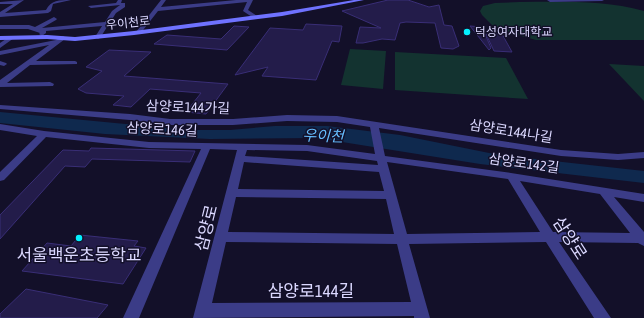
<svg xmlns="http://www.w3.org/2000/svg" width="644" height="318" font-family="'Asap Condensed','Noto Sans KR',sans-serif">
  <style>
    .green { fill: #133330 }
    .water { fill: #0f294e }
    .building { fill: #231c4a; stroke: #392e76 }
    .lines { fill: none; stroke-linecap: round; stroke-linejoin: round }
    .street { fill: #3b3c87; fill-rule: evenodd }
    .secondary { fill: #6f72ff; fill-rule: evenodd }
    .poi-dot { fill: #04f0fe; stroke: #131029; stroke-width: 1.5 }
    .labels { text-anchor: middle; stroke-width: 3; stroke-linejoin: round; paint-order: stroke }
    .far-street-label { font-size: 12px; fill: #dbd8ff; stroke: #131029 }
    .far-poi-label { font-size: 12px; fill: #dbd8ff; stroke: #131029; text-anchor: start }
    .street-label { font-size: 14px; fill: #dbd8ff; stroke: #131029 }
    .water-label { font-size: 15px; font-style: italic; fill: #66beff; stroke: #131029 }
    .near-street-label { font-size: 17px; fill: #dbd8ff; stroke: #131029 }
    .near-poi-label { font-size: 17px; fill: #dbd8ff; stroke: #131029 }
  </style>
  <rect width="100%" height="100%" fill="#131029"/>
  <!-- green -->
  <g class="green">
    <path d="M520,2C562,2 604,0 644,11V40H536L514,34L492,25L482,15L480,11L483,6L495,3Z"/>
    <polygon points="350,49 386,51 383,89 341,85"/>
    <polygon points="395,52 506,58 528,99 395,90"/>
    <polygon points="609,64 644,66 644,101 643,100"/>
  </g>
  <!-- water -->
  <polygon class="water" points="0,112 188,130 230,130 275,126 327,126 400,135 499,155 644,171 644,183 480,164 317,138 210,139 105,134 0,123"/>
  <!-- building -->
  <g class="building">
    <polygon points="388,0 408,0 429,7 439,5 444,25 452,26 459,46 453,49 441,48 435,23 406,22 400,23 395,40 382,39 363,43 356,43 360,27 381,28 342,11"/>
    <polygon points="306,24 342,26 339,42 332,41 316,80 262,76 268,67 235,75 270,28 303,30"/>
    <polygon points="234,26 249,27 227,50 154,44 167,35 221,39"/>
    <polygon points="470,26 482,27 491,48 489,50"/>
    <polygon points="486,34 502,34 512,52 494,51"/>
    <polygon points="109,50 151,52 124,76 228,84 206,114 186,112 201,93 150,89 131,107 113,105 124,96 86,93 78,89 102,71 86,67"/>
    <polygon points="91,148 195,151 190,162 92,159 85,167 65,166 0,239 0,215 63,150 89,151"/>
    <polygon points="80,235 138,241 134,246 146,248 123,284 22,271 47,243 71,246"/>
    <polygon points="26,289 108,305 97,318 0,318 0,314"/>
  </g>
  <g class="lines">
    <!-- street -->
    <g class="street">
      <path d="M24,0L5,13L46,10C51,0 59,0 71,0L53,4L51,11L48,13L0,17V12L13,4H0V2Z"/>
      <polygon points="118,0 122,0 121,3 125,3 125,7 116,13 100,38 98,39 95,37 102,26 46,31 46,33 42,36 39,34 40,33 28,29 0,29 0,25 29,25 35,27 54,17 57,19 56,20 42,28 105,22 112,11 120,5 91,8 88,6 116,3"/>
      <polygon points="161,0 166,0 161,7 236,0 253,0 248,10 260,18 255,19 243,11 247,2 158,11 140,34 136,34 136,32"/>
      <polygon points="547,0 604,0 602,1 550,2"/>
      <polygon points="63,36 66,38 65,39 36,61 75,61 77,62 77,64 30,65 7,83 50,82 54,84 53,86 0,87 0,80 49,45 0,55 0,51 56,40"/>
      <polygon points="9,37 14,38 0,48 0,43"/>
      <polygon points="0,61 6,63 7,64 4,66 0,65"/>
      <path d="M0,105L130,114L170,119H233L287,115L337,116L561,150L618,154L644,152V158L618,160L561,156L379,128L385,156L511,173L644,194V202L614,197L644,232V246L638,243L559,242L611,318H594L546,242L409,244L430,318H414V316L193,318L237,150L210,149L139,318H123L201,149L149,148L46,137L4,180L0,181V172L37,136L0,130V124L44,131L149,142L307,145L375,154L370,127L337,122L287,121L233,125H170L130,120L0,109ZM247,150L307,151L377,161L378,165L245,156ZM244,162L379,172L384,191L238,189ZM387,162L508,179L540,232L407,234ZM520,181L600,194L630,233L553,232ZM236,197L386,199L394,234L228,232ZM226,242L397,244L411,302L212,303Z"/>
    </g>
    <!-- secondary -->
    <polygon class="secondary" points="354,0 364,0 282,16 134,35 75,41 47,39 0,40 0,36 47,35 75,37 134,31 282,12"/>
  </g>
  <!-- markers -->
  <g class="poi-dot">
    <circle cx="467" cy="32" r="4"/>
    <circle cx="79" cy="238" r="4"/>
  </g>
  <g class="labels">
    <!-- far-street labels -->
    <g class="far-street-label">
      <text transform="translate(128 23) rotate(-6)" y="4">우이천로</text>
    </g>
    <!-- far-poi labels -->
    <g class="far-poi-label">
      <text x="475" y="36">덕성여자대학교</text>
    </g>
    <!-- street labels -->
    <g class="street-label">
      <text transform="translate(188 107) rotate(2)" y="5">삼양로144가길</text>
      <text transform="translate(162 129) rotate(3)" y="5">삼양로146길</text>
      <text transform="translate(511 131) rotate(9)" y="5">삼양로144나길</text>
      <text transform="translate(524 163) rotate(8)" y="5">삼양로142길</text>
    </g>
    <!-- water labels -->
    <g class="water-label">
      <text transform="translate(323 136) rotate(2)" y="5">우이천</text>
    </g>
    <!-- near-street labels -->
    <g class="near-street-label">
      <text transform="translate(206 228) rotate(-76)" y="6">삼양로</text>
      <text transform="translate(570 238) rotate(57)" y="6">삼양로</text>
      <text x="311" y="297">삼양로144길</text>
    </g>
    <!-- near-poi labels -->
    <g class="near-poi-label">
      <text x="79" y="261">서울백운초등학교</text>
    </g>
  </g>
</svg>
